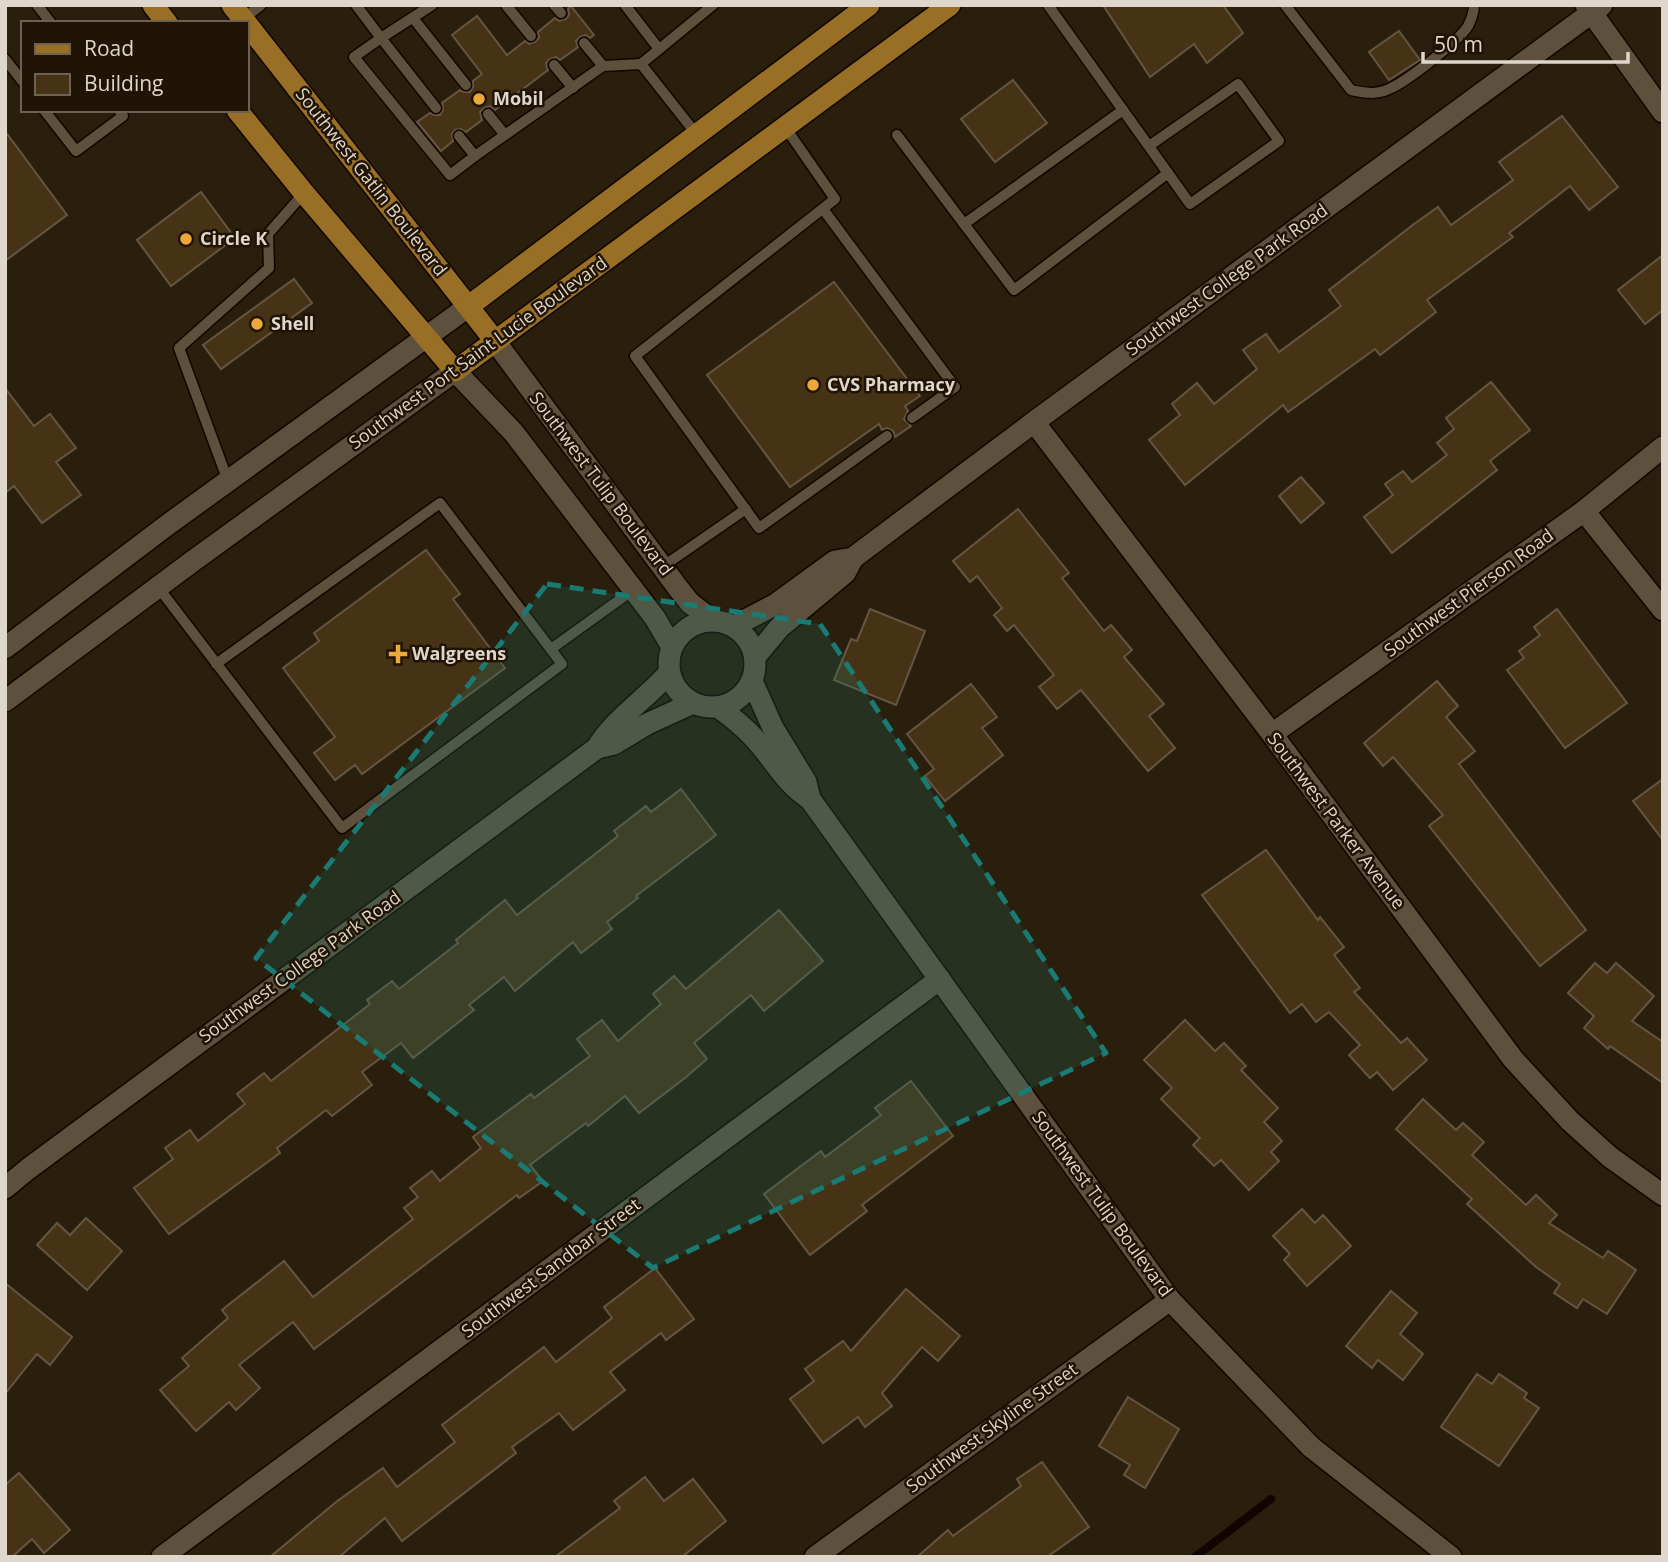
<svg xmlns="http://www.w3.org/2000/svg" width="1668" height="1562" font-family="'Open Sans',sans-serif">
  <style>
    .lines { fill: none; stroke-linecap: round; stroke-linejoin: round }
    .stream { stroke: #120400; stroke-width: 8 }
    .building { fill: #463316; stroke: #645643; stroke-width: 2 }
    .lane-casing { stroke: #120700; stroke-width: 13 }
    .street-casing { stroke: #120700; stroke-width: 24 }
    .secondary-casing { stroke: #120700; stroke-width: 24 }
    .primary-casing { stroke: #120700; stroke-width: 24 }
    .lane { stroke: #5d503d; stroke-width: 10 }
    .street { stroke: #5d503d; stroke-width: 21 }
    .secondary { stroke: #5d503d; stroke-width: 21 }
    .primary { stroke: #986f24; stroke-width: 21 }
    .marked { fill: #197b73; fill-opacity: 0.2; stroke: #197b73; stroke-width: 5; stroke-dasharray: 14 9; stroke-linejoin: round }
    .poi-dot { fill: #eca93a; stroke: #201404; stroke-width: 2.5 }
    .labels { text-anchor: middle; stroke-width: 5; stroke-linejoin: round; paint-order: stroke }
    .poi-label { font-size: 18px; font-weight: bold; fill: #dfd6cc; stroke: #201404; text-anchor: start }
    .street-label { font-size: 18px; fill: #dfd6cc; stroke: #201404 }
  </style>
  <rect width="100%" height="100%" fill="#2a1e0c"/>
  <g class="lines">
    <!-- stream -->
    <polyline class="stream" points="1195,1557 1271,1499"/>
  </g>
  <!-- building -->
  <g class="building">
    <polygon points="1103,5 1223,5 1243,33 1207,63 1194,44 1150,77"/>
    <polygon points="571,6 594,35 590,38 586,35 580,37 576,41 578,47 560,60 556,57 550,59 546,63 548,70 495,110 490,106 484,108 480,112 482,120 466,132 461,129 455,130 452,134 453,141 441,151 417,122 430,113 434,115 440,115 443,110 442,103 460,90 464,92 470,92 473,87 473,81 482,74 452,35 477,16 507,55 525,41 529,44 535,42 539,38 538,32 555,18 559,21 566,19 569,15 568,9"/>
    <polygon points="1399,31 1420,60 1389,80 1369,52"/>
    <polygon points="1013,80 1047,123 995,162 961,119"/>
    <polygon points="1562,116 1618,187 1589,210 1570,186 1509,233 1513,237 1427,300 1436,312 1380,355 1375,349 1288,412 1283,405 1185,485 1149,440 1180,415 1172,404 1197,383 1214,404 1257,369 1243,350 1266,334 1279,352 1341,306 1329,290 1414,224 1438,207 1451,225 1513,180 1499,162"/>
    <polygon points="5,131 67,215 5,261"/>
    <polygon points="201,192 235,238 171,286 137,240"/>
    <polygon points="1663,255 1663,310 1645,324 1618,290"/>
    <polygon points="294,279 312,303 221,369 203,345"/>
    <polygon points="834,282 920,396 905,406 908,411 904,419 911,426 895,437 893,431 887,428 882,430 879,424 790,487 707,375"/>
    <polygon points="1491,382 1530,430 1490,461 1497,470 1392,553 1364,517 1393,495 1385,484 1403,471 1412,482 1447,455 1437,443 1454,429 1446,418"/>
    <polygon points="5,388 34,426 50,414 76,448 56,462 81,495 42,523 14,486 5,493"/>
    <polygon points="1301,477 1324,503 1301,523 1279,496"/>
    <polygon points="1018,509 1069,573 1062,578 1104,631 1111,625 1132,650 1124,657 1164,704 1149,716 1175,748 1148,771 1081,690 1057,709 1039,687 1054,675 1014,625 1007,631 994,615 1002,608 977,576 970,582 953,561"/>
    <polygon points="426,550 460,594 453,599 505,668 362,774 355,765 335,780 314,753 335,737 283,668 319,641 314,633"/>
    <polygon points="870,609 925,631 896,705 834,680 851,639 857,641"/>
    <polygon points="1557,609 1627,703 1565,748 1507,670 1524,658 1519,651 1540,635 1534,627"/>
    <polygon points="1437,681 1458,706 1446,717 1475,751 1459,764 1586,930 1540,966 1429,826 1443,815 1393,757 1383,766 1364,743"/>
    <polygon points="971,684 997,717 982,728 1003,755 945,801 925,776 934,769 907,734"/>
    <polygon points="1663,779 1663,840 1633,801"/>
    <polygon points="681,789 716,835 636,896 638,898 607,922 612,929 581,953 573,942 515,991 504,977 469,1005 474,1010 413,1058 401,1043 362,1072 372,1085 332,1116 326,1110 277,1148 280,1153 169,1234 134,1188 173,1159 165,1148 190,1130 198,1141 245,1104 237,1094 264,1073 271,1081 370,1004 367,1000 392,981 399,989 458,943 456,940 505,900 517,915 618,836 614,831 646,806 651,812"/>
    <polygon points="1266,850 1318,920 1320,917 1344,947 1334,955 1360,988 1354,992 1401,1043 1407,1038 1427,1060 1393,1090 1377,1072 1370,1078 1349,1055 1360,1045 1329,1012 1316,1022 1302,1004 1290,1013 1202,895"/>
    <polygon points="779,910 823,961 764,1011 751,995 694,1043 707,1059 685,1078 639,1113 625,1096 588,1126 586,1123 530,1165 543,1181 519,1198 517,1195 314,1349 293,1322 239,1365 260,1388 236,1410 229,1402 196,1431 160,1390 189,1366 182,1358 228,1318 222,1310 284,1261 313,1297 413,1219 404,1208 418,1197 410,1188 432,1171 440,1181 481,1148 473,1137 531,1094 534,1098 590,1056 577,1039 602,1020 618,1041 661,1004 653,994 674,976 686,989"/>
    <polygon points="1595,963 1607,973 1616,963 1654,996 1632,1021 1663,1042 1663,1083 1610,1046 1608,1049 1584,1028 1594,1016 1568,993"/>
    <polygon points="1185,1020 1215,1051 1224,1043 1246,1066 1241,1070 1278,1108 1264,1122 1282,1141 1271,1152 1279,1161 1249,1190 1221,1160 1214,1166 1193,1145 1200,1138 1161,1099 1172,1088 1144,1060"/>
    <polygon points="911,1081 953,1136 862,1205 867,1211 810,1255 764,1194 821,1151 825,1157 881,1115 875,1108"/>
    <polygon points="1423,1099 1456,1130 1463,1123 1484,1142 1472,1155 1526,1205 1536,1195 1557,1215 1549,1223 1603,1258 1608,1251 1636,1270 1607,1314 1583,1299 1577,1308 1554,1293 1560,1284 1536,1267 1467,1204 1472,1199 1396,1129"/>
    <polygon points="1302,1209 1315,1223 1323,1215 1351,1246 1307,1286 1284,1260 1290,1254 1273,1236"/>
    <polygon points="86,1218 122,1251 87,1290 37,1245 57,1223 70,1235"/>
    <polygon points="655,1268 694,1319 666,1340 661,1333 610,1372 625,1390 573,1430 559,1413 512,1447 516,1453 402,1541 385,1518 339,1557 270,1557 336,1502 383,1468 397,1487 455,1442 442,1425 544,1347 556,1362 612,1318 604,1307"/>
    <polygon points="5,1283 72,1337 50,1365 37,1354 5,1394"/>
    <polygon points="906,1289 960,1336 938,1361 922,1347 882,1393 892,1406 865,1427 858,1417 823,1443 790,1399 814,1381 805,1369 843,1341 851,1351"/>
    <polygon points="1391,1291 1417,1313 1400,1334 1423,1354 1403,1380 1378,1360 1372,1368 1346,1346"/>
    <polygon points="1477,1374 1492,1384 1499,1374 1527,1393 1524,1398 1539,1408 1499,1466 1441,1427"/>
    <polygon points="1128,1397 1179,1429 1145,1488 1124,1475 1130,1465 1099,1446"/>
    <polygon points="1042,1462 1089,1527 1047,1557 917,1557 948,1530 953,1536 1021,1486 1017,1479"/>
    <polygon points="19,1473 70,1530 44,1553 32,1539 12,1557 5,1557 5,1485"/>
    <polygon points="645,1477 664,1501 693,1479 726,1521 682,1557 555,1557 620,1508 614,1501"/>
  </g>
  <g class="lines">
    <defs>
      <g id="lane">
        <polyline points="37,5 51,23"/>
        <polyline points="356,5 381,38 432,5"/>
        <polyline points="506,5 531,36"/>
        <polyline points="554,5 561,13"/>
        <polyline points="625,5 659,49"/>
        <polyline points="1048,5 1190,204 1279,141 1238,84 1149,146"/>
        <path d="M1285,5L1351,90C1365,93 1376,95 1389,89C1406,82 1459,41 1468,26C1471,20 1474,13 1474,5"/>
        <polyline points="413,18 466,85"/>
        <polyline points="243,19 261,5"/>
        <polyline points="584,43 603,66 641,64 697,135"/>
        <polyline points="5,59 23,82"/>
        <polyline points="641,64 713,5"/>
        <polyline points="554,65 573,88"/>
        <polyline points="436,108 381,38 354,57 450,175 475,156"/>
        <polyline points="44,110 76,151 123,116 119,110"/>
        <polyline points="1123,110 964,224 1014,290 1168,173"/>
        <polyline points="488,114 505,135"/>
        <polyline points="785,127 835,199 635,356 759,528 887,436"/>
        <polyline points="897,135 964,224"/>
        <polyline points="459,136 475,156 603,66"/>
        <polyline points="823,209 955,387 912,418"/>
        <polyline points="228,481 179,348 269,268 268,234 304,193"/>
        <polyline points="662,567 746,509"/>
        <polyline points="158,587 342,828 562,664 440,503 216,664"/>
        <polyline points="551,649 633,590"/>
      </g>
      <g id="street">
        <polyline points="1586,5 1663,112"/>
        <polyline points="1034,422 1272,734 1513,1059 1570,1121 1610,1157 1663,1195"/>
        <polyline points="1584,511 1663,610"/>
        <polyline points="734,626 776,604 835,561 853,558"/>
        <polyline points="755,657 779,628 845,573 853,558 1034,422 1602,5"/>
        <polyline points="1272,734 1584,511 1663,447"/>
        <polyline points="597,748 614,744 647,724 693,703"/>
        <path d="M5,1188L28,1169L597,748C612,721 647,698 669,673"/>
        <polyline points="162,1557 940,979"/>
        <polyline points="815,1557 1170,1300"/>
      </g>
      <g id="secondary">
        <polyline points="495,341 678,588 690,603 712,620"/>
        <circle cx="712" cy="664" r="43"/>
        <polyline points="5,648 166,526 469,306"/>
        <polyline points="752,681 773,728 806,782 810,799"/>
        <polyline points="5,701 193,561 455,371 514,433 655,618 672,647"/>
        <path d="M718,707C732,717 744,727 755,739C774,760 786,784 810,799L1170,1300L1311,1447L1451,1557"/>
      </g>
      <g id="primary">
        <polyline points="153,5 167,23"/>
        <polyline points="232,5 246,23"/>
        <polyline points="247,24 495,341"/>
        <polyline points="237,110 304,193 455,371 950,5"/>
        <polyline points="469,306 869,5"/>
      </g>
    </defs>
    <!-- lane casing -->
    <use href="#lane" class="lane-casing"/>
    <!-- street casing -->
    <use href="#street" class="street-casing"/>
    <!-- secondary casing -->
    <use href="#secondary" class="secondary-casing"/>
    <!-- primary casing -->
    <use href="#primary" class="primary-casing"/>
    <!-- lane -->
    <use href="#lane" class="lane"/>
    <!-- street -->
    <use href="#street" class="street"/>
    <!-- secondary -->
    <use href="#secondary" class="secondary"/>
    <!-- primary -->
    <use href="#primary" class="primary"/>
  </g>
  <!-- marked area -->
  <path class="marked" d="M547,584L820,624L1106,1053L653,1268L256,958Z"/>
  <!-- markers -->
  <g class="poi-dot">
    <circle cx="479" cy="99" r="7"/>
    <circle cx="186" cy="239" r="7"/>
    <circle cx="257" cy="324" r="7"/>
    <circle cx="813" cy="385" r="7"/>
    <path d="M394.5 643.5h7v7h7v7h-7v7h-7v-7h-7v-7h7z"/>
  </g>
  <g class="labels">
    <!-- poi labels -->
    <g class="poi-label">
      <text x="493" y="105">Mobil</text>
      <text x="200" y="245">Circle K</text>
      <text x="271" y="330">Shell</text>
      <text x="827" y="391">CVS Pharmacy</text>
      <text x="412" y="660">Walgreens</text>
    </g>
    <!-- street labels -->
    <g class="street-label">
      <text transform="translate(371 182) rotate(52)" y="6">Southwest Gatlin Boulevard</text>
      <text transform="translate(1227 280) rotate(-36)" y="6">Southwest College Park Road</text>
      <text transform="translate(478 353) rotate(-36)" y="6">Southwest Port Saint Lucie Boulevard</text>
      <text transform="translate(601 484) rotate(53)" y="6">Southwest Tulip Boulevard</text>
      <text transform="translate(1469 593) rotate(-36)" y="6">Southwest Pierson Road</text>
      <text transform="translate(1336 821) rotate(53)" y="6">Southwest Parker Avenue</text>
      <text transform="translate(300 967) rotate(-36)" y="6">Southwest College Park Road</text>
      <text transform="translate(1102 1204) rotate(54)" y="6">Southwest Tulip Boulevard</text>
      <text transform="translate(551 1268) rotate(-37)" y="6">Southwest Sandbar Street</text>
      <text transform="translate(992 1428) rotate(-36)" y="6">Southwest Skyline Street</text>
    </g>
  </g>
  <!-- border -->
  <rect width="1668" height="1562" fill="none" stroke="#dfd6cc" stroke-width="14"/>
  <!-- legend -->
  <rect x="21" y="21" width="228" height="91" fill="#201404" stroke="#6c6254" stroke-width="2"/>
  <rect x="35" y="44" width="35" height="10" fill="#986f24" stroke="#6c6254" stroke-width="2"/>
  <text x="84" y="56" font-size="21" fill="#dfd6cc">Road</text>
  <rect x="35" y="74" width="35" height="21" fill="#463316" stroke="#6c6254" stroke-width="2"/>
  <text x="84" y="91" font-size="21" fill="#dfd6cc">Building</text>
  <!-- scale -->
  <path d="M1423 52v10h205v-10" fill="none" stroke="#dfd6cc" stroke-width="3.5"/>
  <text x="1434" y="52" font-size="21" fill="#dfd6cc" stroke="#201404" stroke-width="5" paint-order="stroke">50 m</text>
</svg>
